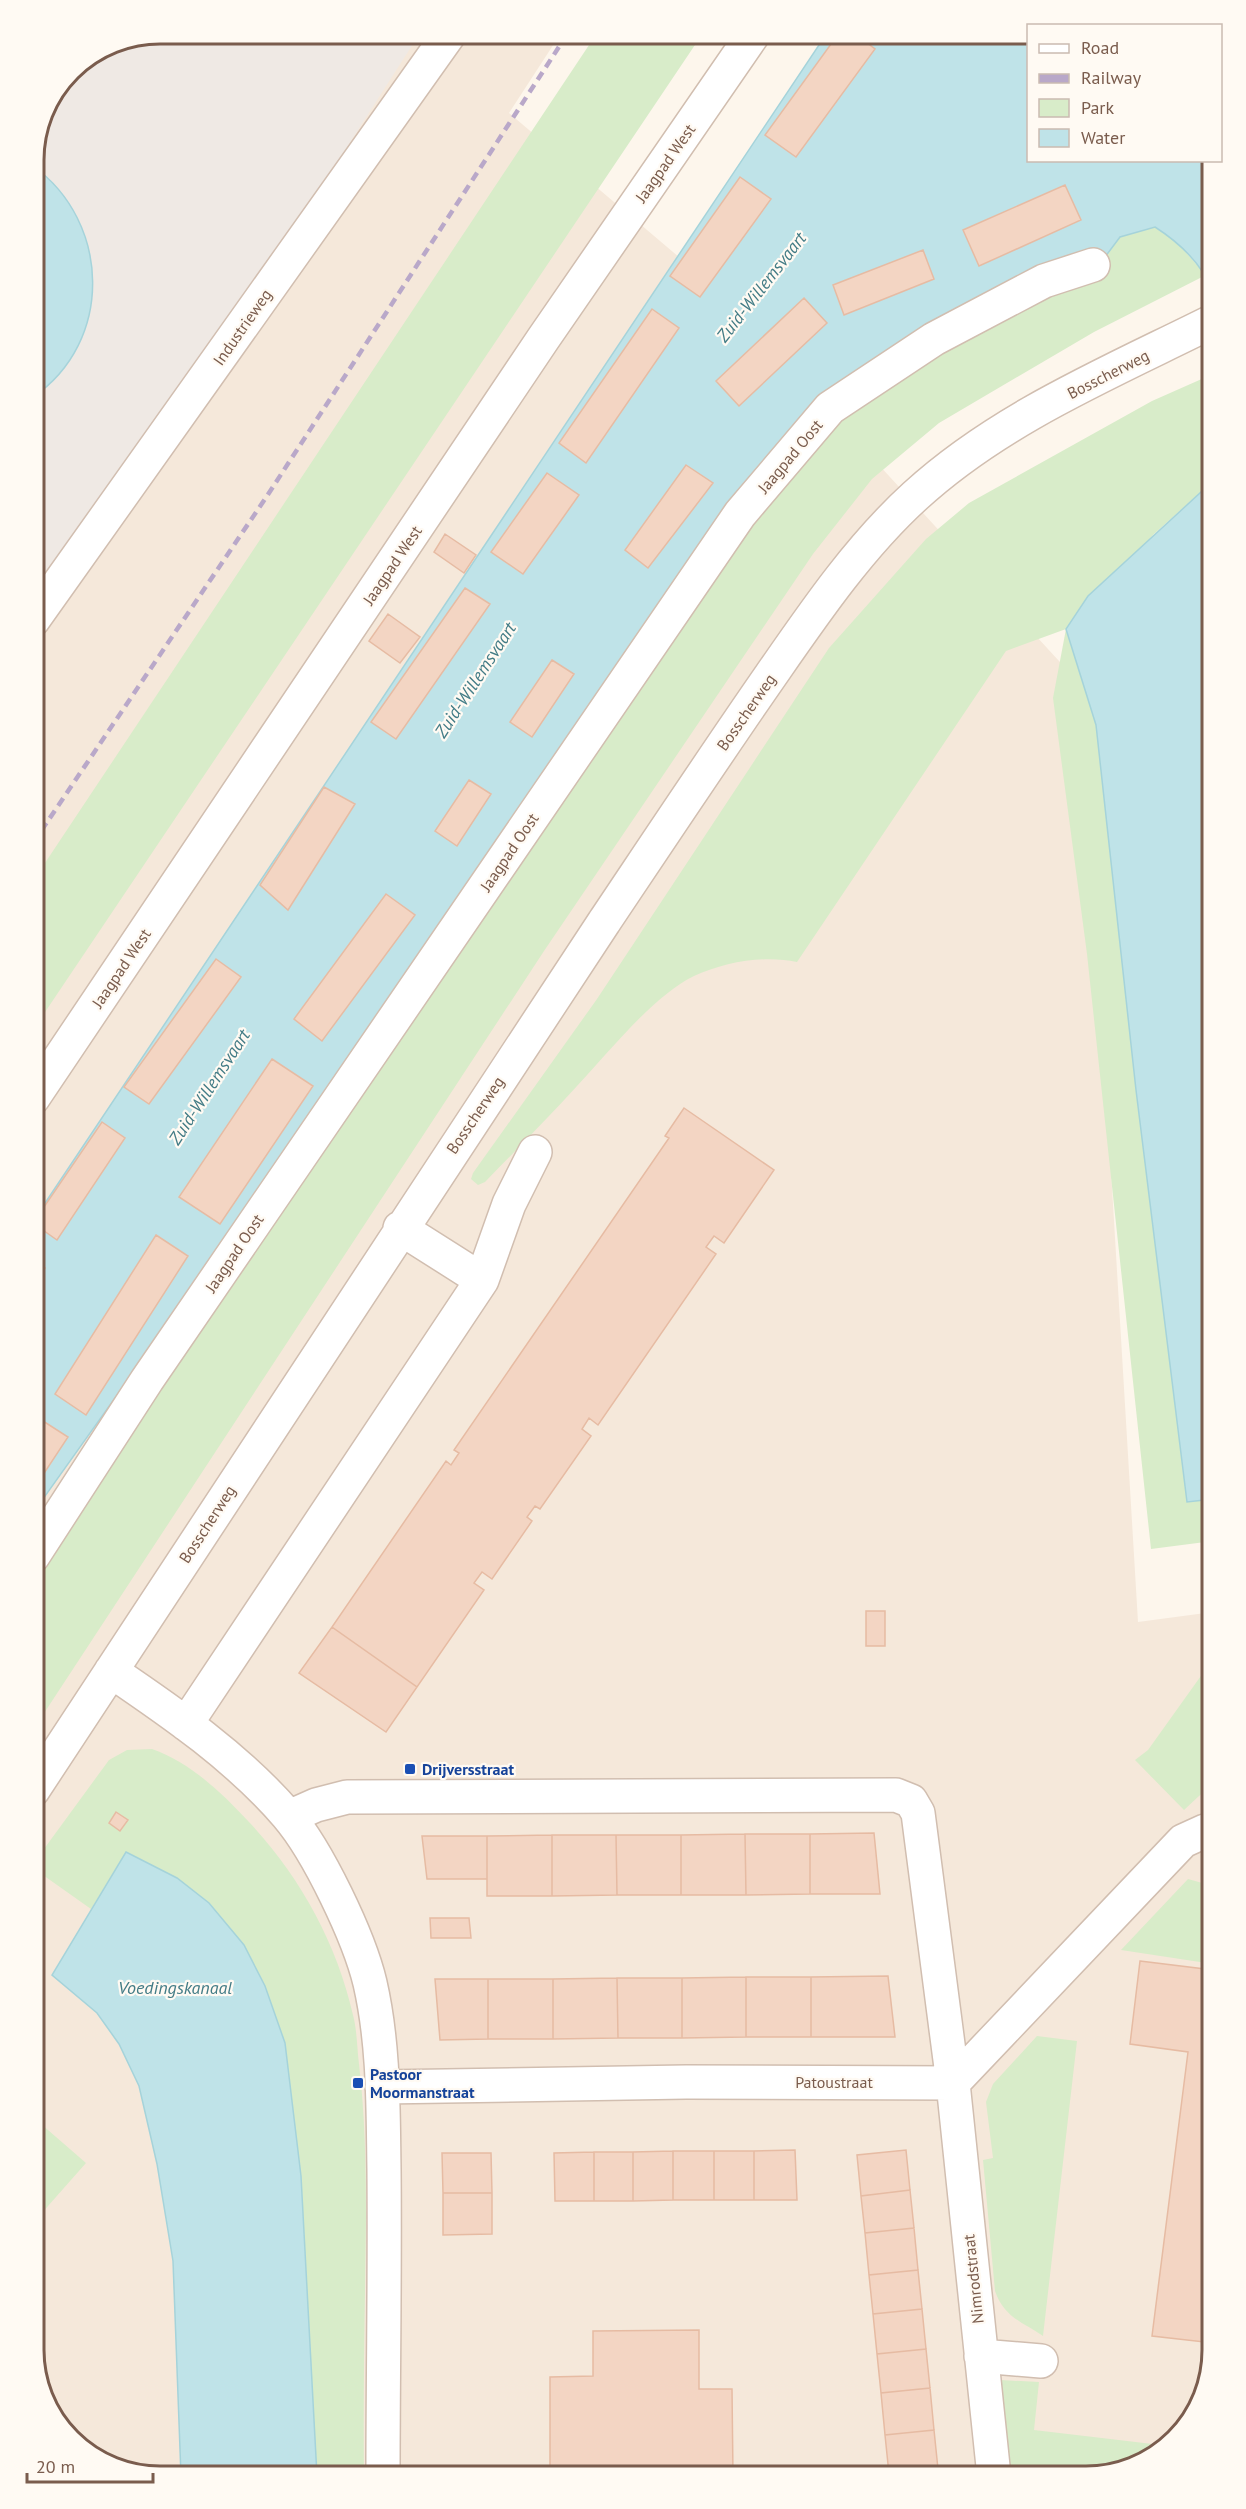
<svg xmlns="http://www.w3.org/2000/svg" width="1246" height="2509" viewBox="0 0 1246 2509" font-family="'PT Sans',sans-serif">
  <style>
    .residential { fill: #f5e8da }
    .industrial { fill: #efe9e4 }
    .green { fill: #d8ecc9 }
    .water { fill: #bfe3e8; stroke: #a5d3da; stroke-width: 1.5 }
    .building { fill: #f3d5c3; stroke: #e6bba3; stroke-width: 1.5 }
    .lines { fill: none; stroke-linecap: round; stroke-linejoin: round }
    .minor-casing { stroke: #d1beb0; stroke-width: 36 }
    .minor { stroke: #fff; stroke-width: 33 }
    .rail { stroke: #b9a8c9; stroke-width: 4.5; stroke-dasharray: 9 6; stroke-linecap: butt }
    .transit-dot { fill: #1a4fb4; stroke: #fffaf3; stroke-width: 2 }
    .labels { text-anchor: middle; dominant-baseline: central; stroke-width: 4.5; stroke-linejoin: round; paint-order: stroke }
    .street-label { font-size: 16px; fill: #7a5c4d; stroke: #fffaf3 }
    .transit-label { font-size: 16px; font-weight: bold; fill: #164399; stroke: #fffaf3; text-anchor: start }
    .water-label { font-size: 18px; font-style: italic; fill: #437c86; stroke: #fffaf3 }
    .rim { fill: none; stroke: #7a5c4d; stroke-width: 3 }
  </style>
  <rect width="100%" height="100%" fill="#fdf6ec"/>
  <path class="residential" d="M159 33H561L509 113 719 291 1082 686 1138 1622 1213 1612V2350L1192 2420 1135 2467 1087 2476H151L83 2450 43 2398 33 2350V151L46 104 70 70 111 42Z"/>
  <path class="industrial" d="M159 33H420L33 638V151L46 104 70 70 111 43Z"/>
  <path class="green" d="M597 33H703L33 1030V881Z
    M1154 227 1174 239 1206 275 1094 332 939 423 872 479 813 554 544 951 33 1730V1571L809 417 1104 257 1120 237Z
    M1213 374V481L1154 534 1066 629 1096 725 1187 1502 1213 1499V1541L1151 1549 1087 954 1053 698 1066 629 1006 651 797 962C764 955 725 962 694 976 653 996 609 1052 577 1086 547 1119 516 1150 485 1182L478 1185 471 1179 473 1173 597 999 829 648 926 539 969 503 1152 401Z
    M1213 1659V1783L1184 1810 1135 1760 1148 1750Z
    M152 1749C191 1763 221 1792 249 1822 299 1875 337 1943 353 2015 357 2030 357 2048 359 2064 365 2115 366 2166 366 2218 365 2304 363 2390 364 2476H317L301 2176 285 2043 126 1852 91 1909 33 1868V1864L109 1760 127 1750Z
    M1188 1879 1213 1886V1964L1121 1950Z
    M1037 2036 1077 2041 1043 2336C1022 2322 1004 2317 995 2291L983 2160 993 2158 986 2102 993 2084Z
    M33 2117 86 2163 33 2223Z
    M1000 2380 1039 2382 1034 2430 1161 2445 1135 2467 1087 2476H1011Z"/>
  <path class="water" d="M827 33H1028V160L1213 161V291C1201 263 1180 243 1155 227L1120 237 1105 257 829 397 33 1513V1221Z
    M33 166C111 222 114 342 33 397Z
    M1213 481V1499L1187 1502 1136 1090 1096 725 1066 629 1088 596Z
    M126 1852 177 1878 209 1903 244 1945 265 1986 285 2043 301 2176 317 2476H181L173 2261 157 2164 139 2086 119 2044 97 2013 52 1975Z"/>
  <path class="building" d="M839 33H854L875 49 796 157 765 135Z
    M740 177 771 199 700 297 670 276Z
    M1065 185 1081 220 979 266 963 230Z
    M923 250 934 279 844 315 833 285Z
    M804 298 827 323 739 406 716 381Z
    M652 309 679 328 586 463 559 443Z
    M686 465 713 483 648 568 625 550Z
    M547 473 579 495 523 574 491 552Z
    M445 534 476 555 464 573 434 552Z
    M465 588 490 604 396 739 371 722Z
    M388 614 420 637 400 663 369 641Z
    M552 660 574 674 532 737 510 722Z
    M469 780 491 794 457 846 435 831Z
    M324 787 355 804 288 910 260 885Z
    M386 894 415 915 322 1041 294 1019Z
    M216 959 241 977 149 1104 124 1087Z
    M272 1059 313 1086 220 1224 179 1197Z
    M684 1108 774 1170 724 1243 714 1236 706 1247 716 1254 598 1425 589 1418 582 1429 591 1436 540 1509 535 1506 527 1517 532 1521 492 1579 482 1572 474 1583 484 1590 417 1687 332 1627 446 1461 451 1465 459 1453 454 1450 669 1138 665 1136Z
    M102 1122 125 1138 57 1240 33 1223Z
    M156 1235 188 1256 86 1415 55 1394Z
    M33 1261 45 1268 33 1287Z
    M43 1421 68 1437 33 1490V1435Z
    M866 1611H885V1646H866Z
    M332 1627 417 1687 386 1732 299 1673Z
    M116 1812 128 1820 120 1831 109 1823Z
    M874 1833 880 1894H810V1834Z
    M745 1834 746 1895H681V1835Z
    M745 1834H810V1894L746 1895Z
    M552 1835H616L617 1895 552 1896Z
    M552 1835V1896H487V1836Z
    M616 1835H681V1895H617Z
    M422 1836H487V1879H427Z
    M430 1918H469L471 1938H431Z
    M1140 1961 1213 1970V2343L1152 2336 1188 2052 1130 2044Z
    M888 1976 895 2037H811V1977Z
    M746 1977H811V2037H746Z
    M746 1977V2037L682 2038V1978Z
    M617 1978H682V2038H618Z
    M617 1978 618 2038 553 2039V1979Z
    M435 1979H488V2039L440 2040Z
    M488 1979H553V2039H488Z
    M795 2150 797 2200H754V2151Z
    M906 2150 910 2190 861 2196 857 2155Z
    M673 2151V2200L633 2201V2152Z
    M673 2151H714V2200H673Z
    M714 2151H754V2200H714Z
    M594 2152V2201H555L554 2153Z
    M594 2152H633V2201H594Z
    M442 2153H491L492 2193H443Z
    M910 2190 914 2228 865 2233 861 2196Z
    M443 2193H492V2234L443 2235Z
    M914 2228 918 2270 869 2275 865 2233Z
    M918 2270 922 2309 873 2314 869 2275Z
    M922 2309 926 2349 877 2354 873 2314Z
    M699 2330V2389H732L733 2476H550V2377L593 2376V2331Z
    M926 2349 930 2388 881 2393 877 2354Z
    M930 2388 934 2430 885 2435 881 2393Z
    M934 2430 938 2469 889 2474 885 2435Z
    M71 2434 88 2451 87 2452 83 2450Z"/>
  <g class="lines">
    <defs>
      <path id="minor" d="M33 620 450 33
        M33 1098 543 339 754 33
        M400 1228 482 1280
        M33 1556 147 1380 740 514 830 408 934 339 1044 281 1093 265
        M111 1671C173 1713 238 1758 287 1815 318 1851 359 1937 370 1983 384 2044 383 2107 384 2169 385 2272 383 2374 383 2476
        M186 1724 482 1280 509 1204 535 1152
        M33 1790C223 1500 412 1210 604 922 659 840 714 757 771 675 814 613 859 547 915 496 1000 418 1111 372 1213 321
        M289 1817 316 1805 347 1797 896 1795 911 1801 918 1813 953 2083 994 2476
        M382 2087 686 2082 953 2083 1183 1841 1205 1831H1213
        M981 2356 1041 2361"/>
    </defs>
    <use href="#minor" class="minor-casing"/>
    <use href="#minor" class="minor"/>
    <path class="rail" d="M33 843 267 496 568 33"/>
  </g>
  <g class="transit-dot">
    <rect x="404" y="1763" width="12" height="12" rx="3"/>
    <rect x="352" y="2077" width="12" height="12" rx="3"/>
  </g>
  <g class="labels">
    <g class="street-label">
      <text transform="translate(665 163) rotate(-55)">Jaagpad West</text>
      <text transform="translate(242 327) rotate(-55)">Industrieweg</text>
      <text transform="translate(1108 374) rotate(-27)">Bosscherweg</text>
      <text transform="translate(790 456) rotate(-50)">Jaagpad Oost</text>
      <text transform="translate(392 565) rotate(-56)">Jaagpad West</text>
      <text transform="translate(746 712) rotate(-55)">Bosscherweg</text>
      <text transform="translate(509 852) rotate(-56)">Jaagpad Oost</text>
      <text transform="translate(121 968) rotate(-56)">Jaagpad West</text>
      <text transform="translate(475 1115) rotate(-56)">Bosscherweg</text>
      <text transform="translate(234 1253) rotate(-56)">Jaagpad Oost</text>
      <text transform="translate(207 1524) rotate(-57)">Bosscherweg</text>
      <text x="834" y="2082">Patoustraat</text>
      <text transform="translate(973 2279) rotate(-96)">Nimrodstraat</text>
    </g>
    <g class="transit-label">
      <text x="422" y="1769">Drijversstraat</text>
      <text x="370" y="2074">Pastoor<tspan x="370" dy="18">Moormanstraat</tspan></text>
    </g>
    <g class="water-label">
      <text transform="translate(761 287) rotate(-52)">Zuid-Willemsvaart</text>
      <text transform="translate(475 680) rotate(-57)">Zuid-Willemsvaart</text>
      <text transform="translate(209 1087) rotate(-57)">Zuid-Willemsvaart</text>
      <text x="175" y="1987">Voedingskanaal</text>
    </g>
  </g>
  <path d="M0 0H1246V2509H0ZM160 44H1086A116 116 0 0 1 1202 160V2350A116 116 0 0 1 1086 2466H160A116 116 0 0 1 44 2350V160A116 116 0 0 1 160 44Z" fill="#fffaf3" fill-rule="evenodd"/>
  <path class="rim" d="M160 44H1086A116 116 0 0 1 1202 160V2350A116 116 0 0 1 1086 2466H160A116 116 0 0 1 44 2350V160A116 116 0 0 1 160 44Z"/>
  <rect x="1027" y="24" width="195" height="138" fill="#fffaf3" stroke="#cabbb1" stroke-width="1.5"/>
  <rect x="1039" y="44" width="30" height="9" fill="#ffffff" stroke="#cabbb1" stroke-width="1.5"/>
  <text x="1081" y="54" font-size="18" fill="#7a5c4d">Road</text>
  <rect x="1039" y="74" width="30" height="9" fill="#b9a8c9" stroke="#cabbb1" stroke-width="1.5"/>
  <text x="1081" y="84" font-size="18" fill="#7a5c4d">Railway</text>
  <rect x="1039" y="99" width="30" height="18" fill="#d8ecc9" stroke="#cabbb1" stroke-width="1.5"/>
  <text x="1081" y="114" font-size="18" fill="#7a5c4d">Park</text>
  <rect x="1039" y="129" width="30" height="18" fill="#bfe3e8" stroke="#cabbb1" stroke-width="1.5"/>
  <text x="1081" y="144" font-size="18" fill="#7a5c4d">Water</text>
  <path d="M27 2473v9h126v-9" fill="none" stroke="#7a5c4d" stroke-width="3"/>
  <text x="36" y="2473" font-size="18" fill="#7a5c4d" stroke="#fffaf3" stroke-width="4.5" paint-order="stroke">20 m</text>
</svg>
